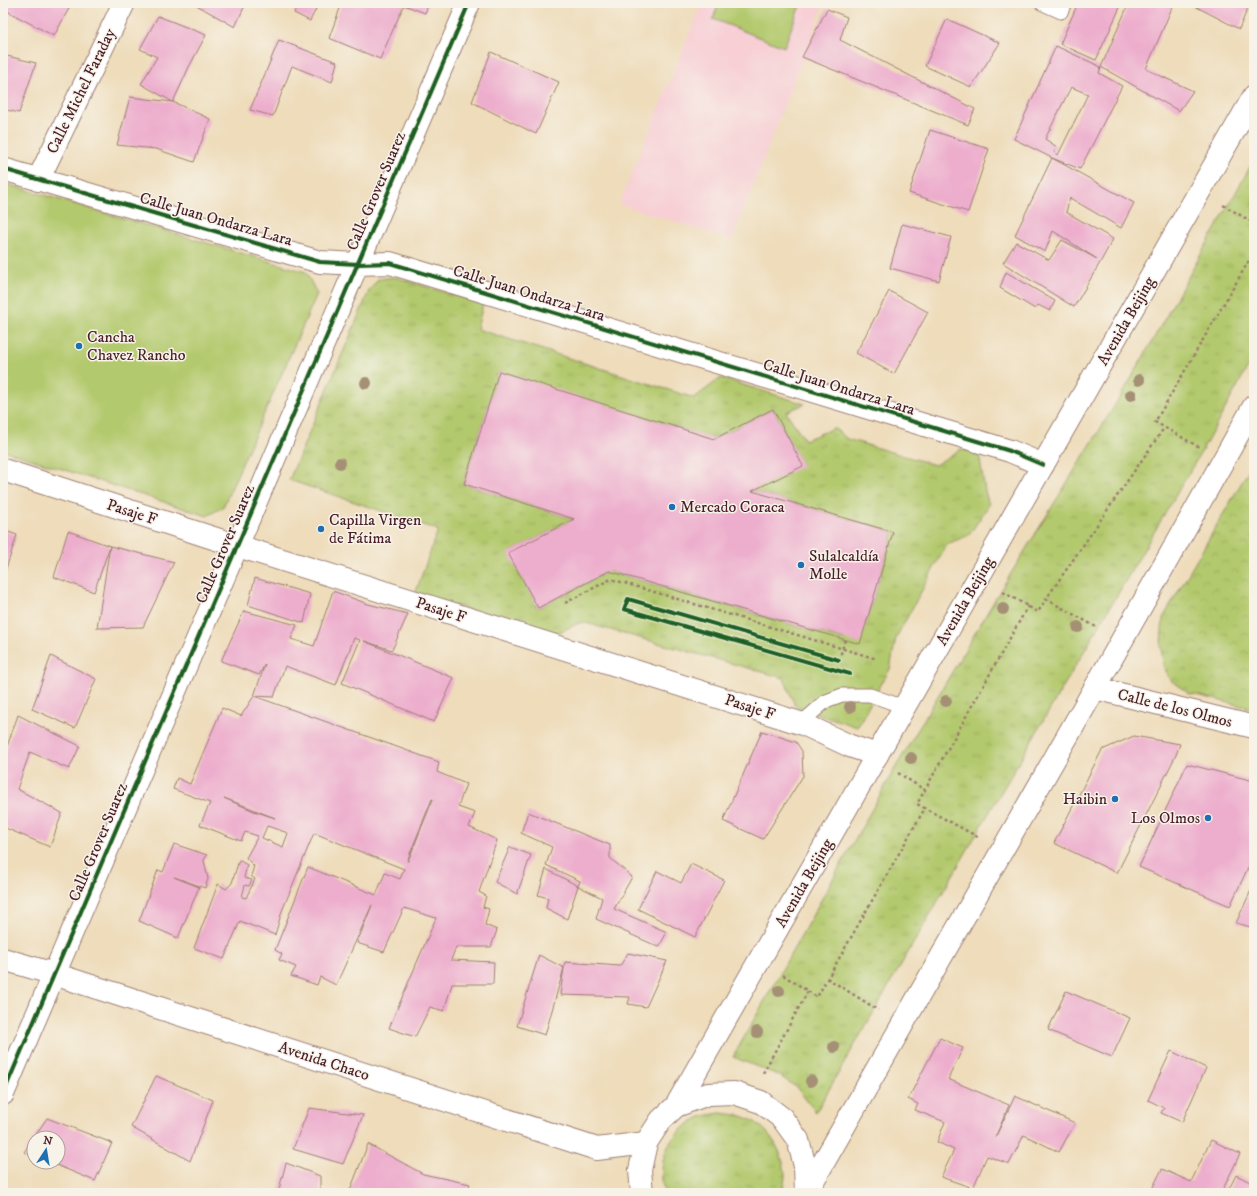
<svg xmlns="http://www.w3.org/2000/svg" width="1257" height="1196" viewBox="0 0 1257 1196" font-family="'IM FELL DW Pica',serif">
  <style>
    .built { fill: #f7cfd5 }
    .grass { fill: url(#grass-tufts); stroke: #7e744c; fill-rule: evenodd }
    .park { fill: url(#park-crowns); stroke: #7e744c }
    .pitch { fill: #b3c96d; stroke: #7e744c }
    .building { fill: #edaecd; fill-rule: evenodd }
    .lines { fill: none; stroke-linecap: round; stroke-linejoin: round }
    .service-casing { stroke: #9c7e72; stroke-width: 15 }
    .minor-casing { stroke: #9c7e72; stroke-width: 24 }
    .primary-casing { stroke: #9c7e72; stroke-width: 24 }
    .path { stroke: #9c7e72; stroke-width: 2.5; stroke-dasharray: 3 3; stroke-linecap: butt }
    .service { stroke: #fff; stroke-width: 13 }
    .minor { stroke: #fff; stroke-width: 22 }
    .primary { stroke: #fff; stroke-width: 22 }
    .path-bridge { stroke: #9c7e72; stroke-width: 2.5; stroke-dasharray: 3 3; stroke-linecap: butt }
    .cycleway-casing { stroke: #f7f3e8; stroke-width: 6 }
    .cycleway { stroke: #1b5e20; stroke-width: 4 }
    .tree { fill: #a59076 }
    .poi-dot { fill: #1f6fb2; stroke: #f7f3e8; stroke-width: 1.5 }
    .labels { text-anchor: middle; dominant-baseline: central; stroke-width: 3; stroke-linejoin: round; paint-order: stroke }
    .street-label { font-size: 16px; fill: #4a1f2b; stroke: #f7f3e8 }
    .poi-label { font-size: 16px; fill: #4a1f2b; stroke: #f7f3e8; text-anchor: start }
  </style>
  <defs>
    <pattern id="grass-tufts" width="24" height="20" patternUnits="userSpaceOnUse"><rect width="24" height="20" fill="#b3c96d"/><path d="M3 7l-1-3M5 7V3M7 7l1-3M15 17l-1-3M17 17v-4M19 17l1-3" fill="none" stroke="#9bac5f"/></pattern>
    <pattern id="park-crowns" width="20" height="18" patternUnits="userSpaceOnUse"><rect width="20" height="18" fill="#b3c96d"/><path d="M2 6a3 3 0 1 1 6 0M12 15a3 3 0 1 1 6 0" fill="none" stroke="#9bac5f"/></pattern>
  </defs>
  <rect width="100%" height="100%" fill="#f7f3e8"/>
  <filter id="ink" filterUnits="userSpaceOnUse"><feTurbulence type="fractalNoise" baseFrequency=".025" numOctaves="2"/><feDisplacementMap in="SourceGraphic" scale="8" xChannelSelector="R" yChannelSelector="G"/><feConvolveMatrix kernelMatrix="1 2 1 2 8 2 1 2 1" color-interpolation-filters="sRGB"/></filter>
  <filter id="wash" filterUnits="userSpaceOnUse"><feTurbulence type="fractalNoise" baseFrequency=".012" numOctaves="4" result="noise"/><feDisplacementMap in="SourceGraphic" scale="16" xChannelSelector="R" yChannelSelector="G"/><feGaussianBlur stdDeviation="0.9" result="paint"/><feColorMatrix in="noise" values="0 0 0 0 0 0 0 0 0 0 0 0 0 0 0 0 0 1.4 0 .05"/><feComposite in="paint" operator="in"/></filter>
  <g filter="url(#wash)">
    <rect width="100%" height="100%" fill="#eedcba"/>
    <path class="built" d="M702 3H824L732 240 619 204Z"/>
    <path class="grass" d="M1254 160V356L1203 449 976 835 816 1112 796 1087 780 1076 733 1057 894 770 1000 591 1128 384Z
      M395 277 483 304 477 329 694 398 721 378 805 404 786 412 805 440 834 428 847 439 935 465 961 449 979 453 985 491 989 505 969 535 947 544 896 638 890 669 857 727 795 706 784 678 582 622 552 635 415 594 438 530 289 480 369 291 378 279ZM499 372 714 439 773 409 802 465 752 491 893 532 866 623 845 640 609 571 538 608 509 553 574 519 464 484Z
      M720 1113C726 1114 732 1114 738 1115 765 1121 783 1148 785 1175 785 1180 783 1187 782 1193H665C656 1166 666 1138 690 1123 694 1121 697 1118 701 1117 707 1115 714 1114 720 1113Z"/>
    <path class="park" d="M1254 461V709L1188 693 1169 679 1163 665 1161 644 1163 618Z"/>
    <path class="pitch" d="M719 3H801L784 47 713 19Z
      M3 183 306 272 317 294 223 507 207 516 3 450Z"/>
    <g id="blocks">
      <path class="building" d="M3 3H72L54 36 3 9Z
        M193 3H246L235 27Z
        M298 3H319L310 21 294 13Z
        M342 3H429L425 13 404 5 380 59 329 38Z
        M1078 3H1122L1096 60 1060 44Z
        M1129 3H1174L1146 69 1193 91 1179 111 1101 67Z
        M1189 3H1250L1239 29Z
        M827 9 847 17 840 40 975 109 968 125 802 57Z
        M158 16 206 35 189 67 173 102 141 84 157 57 140 49Z
        M947 19 1000 43 971 87 925 66Z
        M279 40 337 62 332 82 292 66 273 116 250 110Z
        M1056 46 1101 67 1099 73 1122 86 1080 169 1052 158 1014 139ZM1071 87 1088 94 1058 155 1054 152 1057 147 1045 139Z
        M491 52 559 82 536 134 472 102Z
        M3 55 36 63 19 113 3 109Z
        M130 97 173 102 210 119 194 162 156 149 117 145Z
        M930 130 989 149 968 212 909 193Z
        M1052 158 1134 203 1121 228 1070 198 1066 212 1113 239 1101 261 1074 307 1003 263 1016 242 1049 260 1062 240 1097 259 1053 231 1045 252 1015 235Z
        M902 224 951 237 939 281 890 268Z
        M1006 272 1055 301 1050 311 1038 305 1035 309 1000 288Z
        M889 291 928 312 894 374 856 353Z
        M499 371 714 439 773 409 803 466 752 491 893 532 860 644 609 571 538 608 508 553 574 519 464 484Z
        M3 530 17 535 3 578Z
        M68 531 110 546 94 592 54 577Z
        M110 546 174 562 143 627 97 628Z
        M255 578 310 594 304 623 248 605Z
        M333 591 368 604 408 614 392 650 364 641 454 678 434 722 342 683 360 640 354 638 336 685 285 666 274 697 254 696 265 664 259 675 221 661 244 611 297 625 291 639 314 646Z
        M51 656 96 679 75 728 32 709Z
        M254 696 439 762 437 772 466 784 458 807 475 813 469 827 497 840 479 892 486 896 483 907 489 909 485 925 497 930 491 947H456L451 960 494 962 493 984H452L444 1011 430 1007 415 1037 389 1028 436 918 404 908 384 952 357 943 372 905 336 985 320 977 317 985 291 976 296 967 279 960 282 954 275 950 308 867 376 895 385 873 400 879 404 869 314 833 282 911 275 935 240 921 224 959 194 948 218 884 226 889 232 883 239 860 247 865 244 878 252 880 249 886 245 885 242 897 246 898 255 879 251 876 254 866 246 858 258 836 245 832 241 841 200 825 210 803 173 789 177 778 190 784 222 708 241 716ZM224 798 275 818 254 811ZM432 799H433L408 861H407ZM267 826 288 833 283 847 262 838Z
        M18 715 80 746 69 769 30 752 17 789 62 813 50 847 3 827V758Z
        M762 731 796 742 802 751 803 776 763 839 723 821Z
        M1134 736 1180 744 1176 755 1117 873 1054 843 1102 750Z
        M1187 764 1254 781V855L1230 906 1139 867Z
        M528 812 610 845V858L632 877 614 909 667 932 659 947 596 919 602 898 578 886 580 881 546 865 552 847 521 833Z
        M174 844 207 855 204 860 208 879 205 888 174 877 199 887 178 938 139 921 158 870 163 872Z
        M510 847 531 855 517 894 495 882Z
        M691 864 724 880 695 937 638 909 657 871 681 883Z
        M546 869 578 886 567 919 546 908 548 898 538 895Z
        M1254 884V928L1236 923Z
        M628 953 667 961 646 1007 628 1004 630 997 560 995 564 968 545 1035 517 1026 539 955 564 968 565 962 620 966Z
        M1066 991 1130 1018 1112 1057 1048 1030Z
        M940 1038 963 1048 948 1079 1009 1105 995 1138 1015 1096 1075 1123 1059 1152 1024 1135 1009 1164 987 1156 973 1188 941 1177 954 1150 937 1142 945 1122 915 1110 918 1104 908 1099Z
        M1171 1051 1206 1068 1182 1122 1161 1113 1164 1108 1148 1100Z
        M156 1076 213 1100 190 1161 131 1127Z
        M309 1108 363 1115 343 1164 293 1149Z
        M47 1118 112 1143 95 1181 49 1162H58V1138H34V1156L24 1152Z
        M1211 1140 1240 1154 1221 1193H1150L1162 1169 1191 1182Z
        M368 1144 423 1174 470 1184 467 1193H349Z
        M286 1163 320 1176V1193H278Z
        M1236 1175 1254 1184V1193H1227Z"/>
    </g>
  </g>
  <g filter="url(#ink)">
    <use href="#blocks" fill-opacity="0" stroke="#9c7e72" stroke-width="1"/>
    <g class="lines">
      <defs>
        <path id="service" d="M1041 3 1061 12 1065 3
          M801 723 826 701 842 695H870L904 707"/>
        <path id="minor" d="M3 169 320 262 358 264 390 263 1010 451 1043 465
          M38 180 124 3
          M3 470 238 546 803 724 850 746 877 755
          M1095 688 1254 727
          M3 959 54 974 597 1149 646 1143
          M3 1094 469 3"/>
        <path id="primary" d="M676 1106 1254 96
          M642 1193 640 1170 646 1143 661 1120 676 1106 708 1094 734 1093 761 1102 782 1118 798 1140 805 1166 806 1193
          M806 1193 1095 688 1254 406"/>
      </defs>
      <use href="#service" class="service-casing"/>
      <use href="#minor" class="minor-casing"/>
      <use href="#primary" class="primary-casing"/>
      <path class="path" d="M1223 205 1254 223
        M1199 447 1155 422 1254 252
        M1003 592 1038 612 1046 599 1164 428
        M1046 599 1098 628
        M565 603 611 579 877 659
        M838 671 624 609 628 599 839 660
        M898 773 925 790
        M978 837 917 804 1028 606
        M783 975 817 997 925 808
        M827 978 878 1010
        M763 1073 808 991"/>
      <use href="#service" class="service"/>
      <use href="#minor" class="minor"/>
      <use href="#primary" class="primary"/>
      <path class="path-bridge" d="M839 660 845 640"/>
      <defs>
        <path id="cycleway" d="M3 169 320 262 358 264 390 263 1010 451 1043 465
          M839 660 628 599 624 609 850 674
          M3 1094 469 3"/>
      </defs>
      <use href="#cycleway" class="cycleway-casing"/>
      <use href="#cycleway" class="cycleway"/>
    </g>
    <g class="tree">
      <circle cx="1139" cy="380" r="6"/>
      <circle cx="366" cy="383" r="6"/>
      <circle cx="1131" cy="395" r="6"/>
      <circle cx="340" cy="463" r="6"/>
      <circle cx="1003" cy="609" r="6"/>
      <circle cx="1078" cy="627" r="6"/>
      <circle cx="946" cy="701" r="6"/>
      <circle cx="850" cy="707" r="6"/>
      <circle cx="911" cy="758" r="6"/>
      <circle cx="779" cy="991" r="6"/>
      <circle cx="757" cy="1032" r="6"/>
      <circle cx="834" cy="1047" r="6"/>
      <circle cx="811" cy="1081" r="6"/>
    </g>
  </g>
  <g class="poi-dot">
    <circle cx="79" cy="346" r="4"/>
    <circle cx="672" cy="507" r="4"/>
    <circle cx="321" cy="529" r="4"/>
    <circle cx="801" cy="565" r="4"/>
    <circle cx="1115" cy="799" r="4"/>
    <circle cx="1208" cy="818" r="4"/>
  </g>
  <g class="labels">
    <g class="street-label">
      <text transform="translate(81 91) rotate(-64)">Calle Michel Faraday</text>
      <text transform="translate(376 191) rotate(-67)">Calle Grover Suarez</text>
      <text transform="translate(216 219) rotate(16)">Calle Juan Ondarza Lara</text>
      <text transform="translate(529 293) rotate(17)">Calle Juan Ondarza Lara</text>
      <text transform="translate(1126 321) rotate(-60)">Avenida Beijing</text>
      <text transform="translate(839 387) rotate(17)">Calle Juan Ondarza Lara</text>
      <text transform="translate(132 512) rotate(18)">Pasaje F</text>
      <text transform="translate(225 544) rotate(-67)">Calle Grover Suarez</text>
      <text transform="translate(965 601) rotate(-60)">Avenida Beijing</text>
      <text transform="translate(441 610) rotate(18)">Pasaje F</text>
      <text transform="translate(750 707) rotate(18)">Pasaje F</text>
      <text transform="translate(1175 708) rotate(14)">Calle de los Olmos</text>
      <text transform="translate(98 842) rotate(-67)">Calle Grover Suarez</text>
      <text transform="translate(804 883) rotate(-60)">Avenida Beijing</text>
      <text transform="translate(324 1061) rotate(18)">Avenida Chaco</text>
    </g>
    <g class="poi-label">
      <text x="87" y="337">Cancha<tspan x="87" dy="18">Chavez Rancho</tspan></text>
      <text x="680" y="507">Mercado Coraca</text>
      <text x="329" y="520">Capilla Virgen<tspan x="329" dy="18">de Fátima</tspan></text>
      <text x="809" y="556">Sulalcaldía<tspan x="809" dy="18">Molle</tspan></text>
      <text x="1107" y="799" text-anchor="end">Haibin</text>
      <text x="1200" y="818" text-anchor="end">Los Olmos</text>
    </g>
  </g>
  <rect width="1257" height="1196" fill="none" stroke="#f7f3e8" stroke-width="16"/>
  <g transform="translate(46 1150) rotate(12)"><circle r="19" fill="#f7f3e8" stroke="#b29e9c"/>
  <path d="M0-3L7 15L0 10L-7 15Z" fill="#1f6fb2"/>
  <text y="-6" font-size="11" font-weight="bold" text-anchor="middle" fill="#4a1f2b">N</text>
  </g>
</svg>
